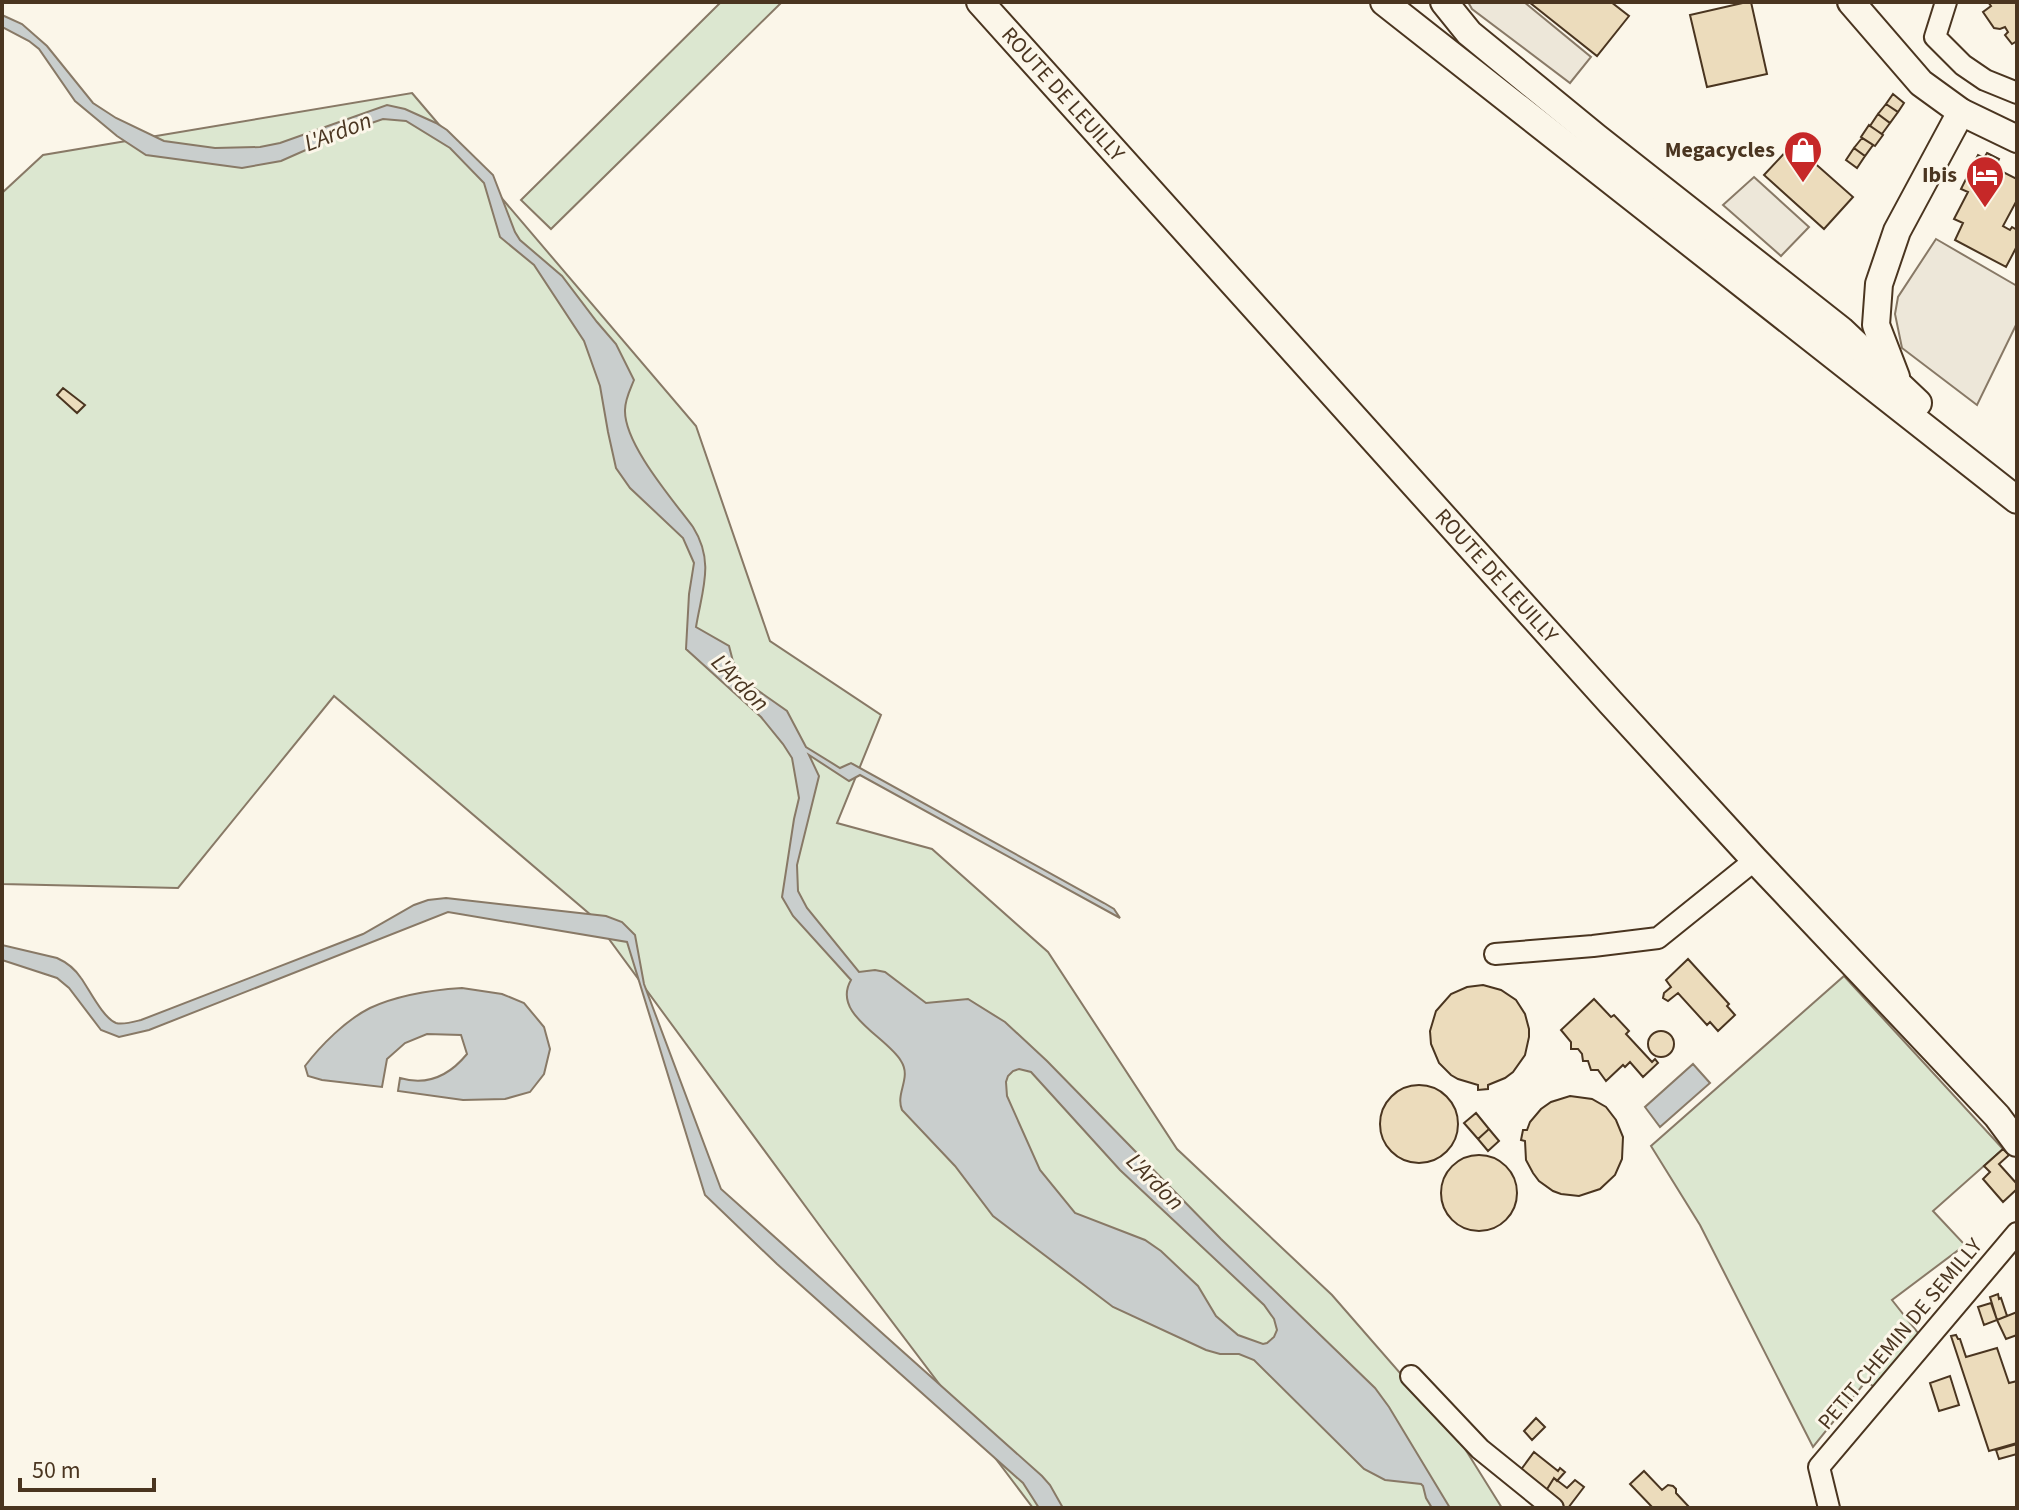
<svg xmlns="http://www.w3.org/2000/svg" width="2019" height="1510" viewBox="0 0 2019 1510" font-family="'Source Sans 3',sans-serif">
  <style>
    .green { fill: #dce7d0; stroke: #887966; stroke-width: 2 }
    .parking { fill: #ede7d9; stroke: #887966; stroke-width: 2 }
    .water { fill: #c9cecd; stroke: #887966; stroke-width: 2; fill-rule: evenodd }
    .building { fill: #ecdcbc; stroke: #4a3520; stroke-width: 2 }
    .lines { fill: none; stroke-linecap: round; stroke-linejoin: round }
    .minor-casing { stroke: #4a3520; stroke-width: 24 }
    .major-casing { stroke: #4a3520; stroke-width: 30 }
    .minor { stroke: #fbf6e9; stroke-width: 20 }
    .major { stroke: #fbf6e9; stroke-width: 26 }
    .labels { text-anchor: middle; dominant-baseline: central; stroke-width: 6; stroke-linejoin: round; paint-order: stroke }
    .street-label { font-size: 22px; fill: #4a3520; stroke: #fbf6e9 }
    .poi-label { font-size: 22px; font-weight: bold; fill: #4a3520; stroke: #fbf6e9; text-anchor: end }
    .water-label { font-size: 24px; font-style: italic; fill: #4a3520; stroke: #fbf6e9 }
  </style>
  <rect width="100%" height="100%" fill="#fbf6e9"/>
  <path class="green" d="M721 2H782L551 229 521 200Z
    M412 93 696 426 770 641 881 715 837 823 932 849 1048 952 1177 1149 1332 1295 1462 1444 1502 1508H1033L828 1237 592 916 334 696 178 888 2 884V193L43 155Z
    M1844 976 2003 1149 1933 1211 1965 1245 1892 1300 1922 1338 1877 1389 1866 1381 1813 1447 1700 1225 1651 1146Z"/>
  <path class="parking" d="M1468 2H1524L1591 57 1570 83 1472 9Z
    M1754 177 1809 227 1781 256 1723 205Z
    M1936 239 2017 286V323L1977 405 1902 348 1895 314 1898 297Z"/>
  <path class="water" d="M2 15 22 24 47 46 93 103 116 118 164 141 215 148 260 147 280 143 387 105 405 109 436 123 447 130 493 175 515 232 520 240 562 276 597 322 616 344 634 380C630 390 625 399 625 410 624 444 673 500 693 527 715 562 702 590 696 627L729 646 735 669 743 680 787 711 806 747 840 768 851 763 1104 903 1114 909 1120 918 860 775 849 781 809 755 819 776 797 865 798 891 807 908 859 972 875 970 885 972 926 1003 968 999 1005 1022 1047 1061 1221 1239 1375 1388 1389 1407 1450 1508H1432L1426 1498 1423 1486 1421 1484 1385 1480 1364 1469 1254 1360 1239 1354H1220L1206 1350 1113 1307 993 1216 955 1166 902 1110C895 1093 912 1078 901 1061 887 1037 831 1014 851 980L793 916 782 897 794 819 799 798 792 758 783 744 761 717 686 649 689 594 694 563 683 538 630 488 616 468 608 432 600 386 584 341 534 265 500 237 484 183 450 148 406 121 383 119 351 130 281 161 242 168 146 155 117 136 75 101 39 49 29 41 2 27ZM1019 1069 1031 1072 1120 1170 1264 1305 1274 1319 1277 1330 1274 1337 1267 1343 1263 1344 1238 1335 1216 1316 1198 1286 1161 1251 1145 1240 1075 1213 1040 1170 1007 1096 1006 1082 1008 1076 1013 1071Z
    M446 898 606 916 622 922 635 935 644 984 721 1189 1042 1476 1050 1485 1063 1508H1039L1023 1483 777 1264 705 1195 627 942 448 912 149 1030 119 1037 101 1030 69 988 57 978 2 960V945L57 958C66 962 75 969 81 978 89 989 103 1018 116 1023 123 1025 133 1022 141 1020L363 934 414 905 428 900Z
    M462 988 502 994 524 1003 544 1027 550 1049 544 1074 530 1092 505 1099 463 1100 398 1091 400 1078C427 1086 449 1076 467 1054L461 1035 427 1034 405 1043 387 1059 382 1087 322 1080 308 1076 305 1066C321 1045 346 1020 370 1008 398 995 431 990 462 988Z
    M1693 1064 1710 1083 1660 1127 1645 1107Z"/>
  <path class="building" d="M1529 2H1611L1629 16 1597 56Z
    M1747 2H1751L1767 74 1707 87 1690 15Z
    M1988 2H2017V41L2012 44 2005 35 2008 32 2005 27 2000 29 1994 28 1983 12 1991 6Z
    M1893 94 1904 103 1898 112 1886 104Z
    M1886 104 1898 112 1890 123 1878 114Z
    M1878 114 1890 123 1882 134 1870 126Z
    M1869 125 1883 135 1875 146 1861 137Z
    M1862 138 1873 145 1865 156 1854 148Z
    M1793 144 1853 197 1824 229 1764 175Z
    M1854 148 1865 156 1857 168 1846 160Z
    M1987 153 1999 159 1995 168 2017 179V200L2003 226 2010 230 2012 227 2017 230V246L2006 267 1955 240 1963 223 1954 219 1968 192 1961 189 1968 175 1975 178 1977 172 1971 169 1978 155 1984 158Z
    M63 388 85 405 77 413 57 395Z
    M1688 959 1729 1004 1727 1006 1735 1015 1718 1031 1710 1022 1707 1025 1678 993 1668 1001 1663 998 1664 993 1671 987 1666 980Z
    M1483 985 1501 990 1516 1000 1525 1014 1529 1029V1037L1525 1055 1513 1072 1505 1078 1488 1085V1089L1478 1090V1085L1458 1079 1451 1075 1439 1063 1431 1044 1430 1031 1436 1011 1451 994 1467 987Z
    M1594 999 1611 1017 1614 1015 1629 1031 1626 1034 1652 1062 1655 1059 1658 1063 1643 1077 1630 1062 1625 1067 1623 1065 1606 1081 1598 1070H1591L1588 1061H1583L1582 1054 1578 1049H1571V1042L1561 1030Z
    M1648 1044a13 13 0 1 1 26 0a13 13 0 1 1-26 0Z
    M1380 1124a39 39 0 1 1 78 0a39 39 0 1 1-78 0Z
    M1570 1096 1592 1099 1606 1107 1616 1120 1623 1137 1622 1159 1615 1175 1600 1189 1579 1196 1561 1194 1553 1191 1539 1181 1533 1173 1526 1160 1525 1141 1521 1140 1523 1130H1527L1530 1122 1541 1109 1551 1102Z
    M1476 1113 1489 1129 1478 1139 1464 1123Z
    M1489 1129 1499 1141 1488 1151 1478 1139Z
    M2003 1149 2009 1155 1999 1164 2017 1184V1189L2003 1202 1983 1179 1990 1172 1984 1166Z
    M1441 1193a38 38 0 1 1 76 0a38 38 0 1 1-76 0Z
    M1998 1294 1999 1299 2001 1298 2007 1316 1997 1320 1990 1297Z
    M1991 1303 1997 1320 1984 1325 1978 1307Z
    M2017 1312V1335L2006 1339 1997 1320Z
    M1956 1335 1958 1339H1960L1966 1357 1997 1348 2009 1383 2017 1381V1443L1989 1451 1951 1336Z
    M1950 1376 1959 1405 1939 1411 1930 1383Z
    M1536 1418 1545 1427 1532 1440 1524 1431Z
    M2017 1444V1454L1999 1459 1996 1450Z
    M1534 1452 1558 1471 1560 1468 1565 1472 1557 1481 1554 1478 1544 1494 1517 1475Z
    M1644 1471 1662 1490 1668 1485 1673 1486 1676 1489V1493L1690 1508H1653L1630 1484Z
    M1554 1478 1567 1488 1575 1480 1584 1487 1568 1508H1564L1544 1494Z"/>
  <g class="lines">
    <defs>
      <path id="minor" d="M1946 2 1935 37 1963 65 1985 80 2017 93
        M1495 954 1593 946 1658 938 1755 860
        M1411 1376 1480 1449 1553 1508
        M1829 1508 1819 1467 2017 1233"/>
      <g id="major">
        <path id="s1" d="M980 2 1611 703 1755 860 1997 1116 2017 1143"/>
        <path d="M1384 2 2017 500"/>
        <path d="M1444 2 1469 33 1596 137 1841 330 1918 403"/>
        <path d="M1851 2 1921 83 1961 112 2017 139"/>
        <path d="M1896 377 1876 325 1879 284 1897 231 1961 112"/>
      </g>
    </defs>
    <use href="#minor" class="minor-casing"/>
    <use href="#major" class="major-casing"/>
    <use href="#minor" class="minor"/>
    <use href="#major" class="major"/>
  </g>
  <defs>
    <symbol id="shop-pin" viewBox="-11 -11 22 30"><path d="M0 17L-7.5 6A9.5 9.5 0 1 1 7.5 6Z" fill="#c62828" stroke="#fbf6e9"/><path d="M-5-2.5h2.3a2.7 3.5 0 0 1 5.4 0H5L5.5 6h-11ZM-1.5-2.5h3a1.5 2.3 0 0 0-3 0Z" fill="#fff"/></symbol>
    <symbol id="hotel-pin" viewBox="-11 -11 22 30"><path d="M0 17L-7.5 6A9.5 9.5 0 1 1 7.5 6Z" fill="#c62828" stroke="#fbf6e9"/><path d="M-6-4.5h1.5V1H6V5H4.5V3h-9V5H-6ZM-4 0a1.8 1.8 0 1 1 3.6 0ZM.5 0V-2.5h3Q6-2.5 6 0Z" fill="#fff"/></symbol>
  </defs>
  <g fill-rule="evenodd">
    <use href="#shop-pin" x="1781" y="128" width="44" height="60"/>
    <use href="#hotel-pin" x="1963" y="153" width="44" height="60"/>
  </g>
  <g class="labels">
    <g class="street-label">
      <text stroke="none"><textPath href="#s1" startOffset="124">ROUTE DE LEUILLY</textPath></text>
      <text stroke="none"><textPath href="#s1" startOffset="772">ROUTE DE LEUILLY</textPath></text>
      <text transform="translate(1900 1334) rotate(-50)">PETIT CHEMIN DE SEMILLY</text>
    </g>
    <g class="poi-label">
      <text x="1775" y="150">Megacycles</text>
      <text x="1957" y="175">Ibis</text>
    </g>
    <g class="water-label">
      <text transform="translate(338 132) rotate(-21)">L'Ardon</text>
      <text transform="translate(740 683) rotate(45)">L'Ardon</text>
      <text transform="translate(1155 1182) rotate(45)">L'Ardon</text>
    </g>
  </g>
  <rect width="2019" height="1510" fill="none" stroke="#4a3520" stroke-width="8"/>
  <path d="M20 1478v12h134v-12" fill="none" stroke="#4a3520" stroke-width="4"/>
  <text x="32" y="1478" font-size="24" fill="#4a3520" stroke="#fbf6e9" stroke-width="6" paint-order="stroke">50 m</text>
</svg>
